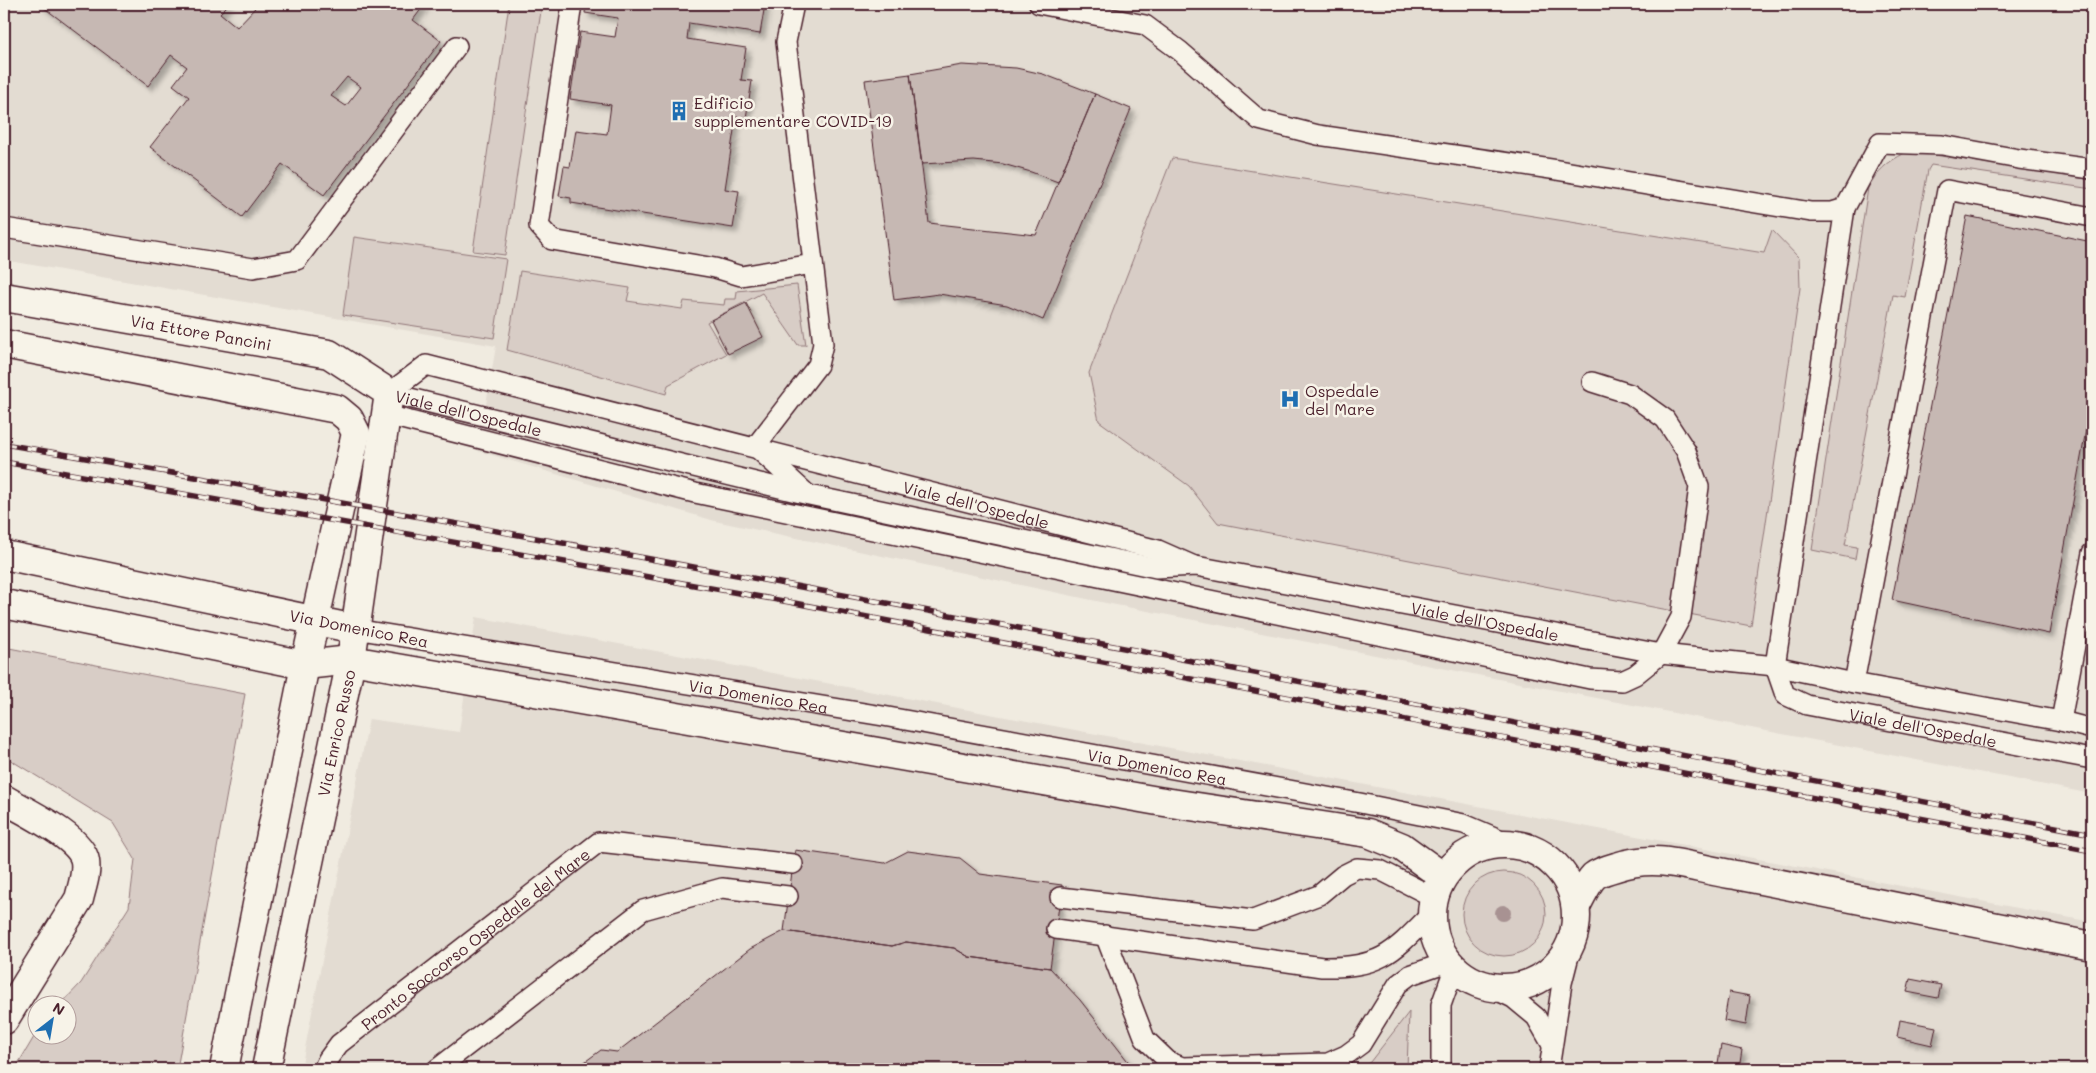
<svg xmlns="http://www.w3.org/2000/svg" width="2096" height="1073" viewBox="0 0 2096 1073" font-family="Mali,sans-serif">
  <style>
    .built { fill: #e3dcd2 }
    .green { fill: #d8cdc6; stroke: #917678 }
    .building { fill: #c6b8b3; stroke: #4a1f2b; fill-rule: evenodd; filter: url(#shadow) }
    .lines { fill: none; stroke-linecap: round; stroke-linejoin: round }
    .lane-casing { stroke: #4a1f2b; stroke-width: 22 }
    .street-casing { stroke: #4a1f2b; stroke-width: 31 }
    .lane { stroke: #f7f3e8; stroke-width: 19 }
    .street { stroke: #f7f3e8; stroke-width: 28 }
    .rail-casing { stroke: #4a1f2b; stroke-width: 5.5 }
    .rail { stroke: #f7f3e8; stroke-width: 4; stroke-dasharray: 11; stroke-linecap: butt }
    .tree { fill: #a89292 }
    .labels { text-anchor: middle; dominant-baseline: central; stroke-width: 5; stroke-linejoin: round; paint-order: stroke }
    .poi-label { font-size: 16px; fill: #4a1f2b; stroke: #f7f3e8; text-anchor: start }
    .street-label { font-size: 16px; fill: #4a1f2b; stroke: #f7f3e8 }
  </style>
  <defs>
    <filter id="shadow"><feDropShadow dx="4.5" dy="4.5" stdDeviation="2.5" flood-color="#0004"/></filter>
  </defs>
  <rect width="100%" height="100%" fill="#f0ebe0"/>
  <filter id="ink" filterUnits="userSpaceOnUse"><feTurbulence type="fractalNoise" baseFrequency=".02" numOctaves="2"/><feDisplacementMap in="SourceGraphic" scale="10" xChannelSelector="R" yChannelSelector="G"/><feConvolveMatrix kernelMatrix="1 2 1 2 8 2 1 2 1" color-interpolation-filters="sRGB"/></filter>
  <g filter="url(#ink)">
    <path class="built" d="M4 4H2092V794L1106 603 715 521 478 451 496 346 4 260Z
      M476 617 2092 922V1069H301L369 719 459 732Z"/>
    <path class="green" d="M509 4H542L505 255 473 251Z
      M1905 153H1922L2092 180V189L1931 165 1928 170 1905 297 1893 295 1845 545 1857 547 1855 559 1812 550 1868 188C1877 171 1887 162 1905 153Z
      M1172 158 1764 253 1772 230 1799 258 1800 288 1751 626 1218 523 1189 486 1099 421 1089 373Z
      M354 237 506 259 494 338 343 315Z
      M520 271 630 288 627 301 682 309 684 301 724 305 725 299H736L737 291 797 285 806 345H798L762 293 707 322 726 354 668 385 666 394 507 350Z
      M4 647 245 694 177 1069H15L37 1032 38 1036H68V1006L60 1005 81 983 129 907 135 859 113 823 4 756Z
      M1462 914a42 42 0 1 1 84 0a42 42 0 1 1-84 0Z
      M1409 1012 1407 1069H1360L1370 1062Z"/>
    <path class="building" d="M39 4H229L220 13 237 27 255 8 249 4H425L413 20 441 41 324 195 282 164 242 217 150 147 189 97 173 85 187 67 171 55 148 86ZM347 77 361 87 346 106 331 96Z
      M586 4H765L760 34 689 23 687 39 746 48 741 80 752 81 746 118 736 117 725 189 739 191 733 228 571 203V198L559 196 564 166 570 167 576 130 607 134 611 105 570 99 580 32 615 37 618 18 585 13Z
      M962 65 1016 68 1043 74 1095 94 1058 182 1031 172 1003 164 974 161 922 164 910 74Z
      M910 74 929 223 1036 235 1095 94 1131 109 1043 320 1007 305 939 294 894 300 865 80Z
      M1967 216 2092 242V397L2049 634 1892 600Z
      M746 303 763 337 728 354 711 320Z
      M795 850 885 863 908 851 960 858 980 874 1062 885 1050 968 969 957 954 948 906 942 892 946 784 931Z
      M784 931 892 946 906 942 954 948 969 957 1050 968 1080 1000 1134 1069H888V1067L839 1063 831 1069H575L601 1050 617 1052 750 949Z
      M1910 979 1941 985 1938 998 1907 992Z
      M1729 992 1750 996 1746 1025 1724 1021Z
      M1900 1020 1936 1027 1932 1045 1897 1037Z
      M1721 1045 1742 1050 1739 1069H1717Z"/>
    <g class="lines">
      <defs>
        <g id="lane">
          <path d="M572 4 539 226 552 240 715 268 741 276 813 264"/>
          <path d="M1039 4 1145 25 1180 51 1259 120 1318 135 1551 169 1811 212H1832L1845 208"/>
          <path id="s1" d="M2092 169 2019 159 1942 145 1880 143 1845 208 1775 666 1785 695 1807 705 2092 759"/>
          <path d="M4 228 253 268 297 260 457 46"/>
          <path id="s2" d="M389 393 809 495 1156 568 1196 566 1661 654 1775 666 1854 683 2061 721 2092 729"/>
          <path id="s3" d="M389 393 426 365 1158 550 1192 565"/>
          <path d="M386 415 695 493 1590 679 1622 681 1635 675 1661 654 1681 617 1699 487 1686 451 1665 419 1630 394 1592 382"/>
          <path d="M755 447 818 365 823 344 786 42 794 4"/>
          <path d="M758 449 806 493"/>
          <path id="s4" d="M355 629 883 716 1360 803 1464 824 1511 844"/>
          <path d="M1854 683 1947 190 2092 217"/>
          <path d="M2061 721 2092 553"/>
          <path d="M1060 897 1253 920 1319 895 1343 875 1357 868 1380 870 1433 897"/>
          <path d="M1056 929 1322 967C1380 968 1392 954 1431 914"/>
          <path d="M1105 935 1145 1039 1168 1061 1182 1067 1328 1063 1346 1055 1361 1044 1398 984 1410 975 1447 962"/>
          <path d="M1490 987 1513 998 1536 1017 1552 1045"/>
          <path id="s5" d="M323 1069 328 1059 339 1044 599 842 793 864"/>
          <path d="M437 1069 643 910 722 888 788 896"/>
          <path d="M1441 1069V1005L1454 969"/>
          <path d="M1549 1069 1562 983 1573 940"/>
        </g>
        <g id="street">
          <path id="s6" d="M4 297 329 354 389 393 351 660 266 1069"/>
          <path d="M4 344 337 409 349 419 356 433 305 665 224 1069"/>
          <path d="M4 555 355 629"/>
          <path d="M4 604 305 665 351 660 1158 801 1368 833 1402 847 1442 876"/>
          <path d="M4 799C24 811 81 837 85 861 87 874 82 886 79 899L4 1020"/>
          <circle cx="1504" cy="916" r="72"/>
          <path d="M1576 906C1581 897 1587 883 1594 876 1599 872 1609 869 1616 867 1660 852 1692 869 1736 875L2092 946"/>
        </g>
      </defs>
      <use href="#lane" class="lane-casing"/>
      <use href="#street" class="street-casing"/>
      <use href="#lane" class="lane"/>
      <use href="#street" class="street"/>
      <defs>
        <path id="rail" d="M4 444C702 563 1397 701 2092 834
          M4 462 789 602 2092 851"/>
      </defs>
      <use href="#rail" class="rail-casing"/>
      <use href="#rail" class="rail"/>
    </g>
    <circle class="tree" cx="1503" cy="913" r="8"/>
  </g>
  <defs>
    <symbol id="building-bare" viewBox="-9 -9 18 18"><path d="M-4-6H4V6H1V3H-1V6H-4ZM-2.5-4.3h1.7v1.8h-1.7ZM.8-4.3h1.7v1.8H.8ZM-2.5-1h1.7V.8h-1.7ZM.8-1h1.7V.8H.8Z" fill="#1f6fb2" stroke="#f7f3e8" stroke-width="2.5" paint-order="stroke"/></symbol>
    <symbol id="hospital-bare" viewBox="-9 -9 18 18"><path d="M-5-5h3v3.5h4V-5h3V5h-3V1.5h-4V5h-3Z" fill="#1f6fb2" stroke="#f7f3e8" stroke-width="2.5" paint-order="stroke"/></symbol>
  </defs>
  <g fill-rule="evenodd">
    <use href="#building-bare" x="665" y="97" width="28" height="28"/>
    <use href="#hospital-bare" x="1276" y="385" width="28" height="28"/>
  </g>
  <g class="labels">
    <g class="poi-label">
      <text x="694" y="102">Edificio<tspan x="694" dy="18">supplementare COVID-19</tspan></text>
      <text x="1305" y="390">Ospedale<tspan x="1305" dy="18">del Mare</tspan></text>
    </g>
    <g class="street-label">
      <text stroke="none"><textPath href="#s6" startOffset="200">Via Ettore Pancini</textPath></text>
      <text stroke="none"><textPath href="#s2" startOffset="82">Viale dell'Ospedale</textPath></text>
      <text stroke="none"><textPath href="#s3" startOffset="614">Viale dell'Ospedale</textPath></text>
      <text stroke="none"><textPath href="#s2" startOffset="1121">Viale dell'Ospedale</textPath></text>
      <text transform="translate(359 628) rotate(11)">Via Domenico Rea</text>
      <text stroke="none"><textPath href="#s4" startOffset="409">Via Domenico Rea</textPath></text>
      <text stroke="none"><textPath href="#s1" startOffset="924">Viale dell'Ospedale</textPath></text>
      <text transform="translate(336 733) rotate(-78)">Via Enrico Russo</text>
      <text stroke="none"><textPath href="#s4" startOffset="814">Via Domenico Rea</textPath></text>
      <text stroke="none"><textPath href="#s5" startOffset="202">Pronto Soccorso Ospedale del Mare</textPath></text>
    </g>
  </g>
  <rect width="2096" height="1073" fill="none" stroke="#f7f3e8" stroke-width="20"/>
  <rect x="10" y="10" width="2076" height="1053" fill="none" stroke="#4a1f2b" stroke-width="2" filter="url(#ink)"/>
  <g transform="translate(52 1020) rotate(31)"><circle r="24" fill="#f7f3e8" stroke="#b29e9c"/>
  <path d="M0-4L9 19L0 12L-9 19Z" fill="#1f6fb2"/>
  <text y="-8" font-size="14" font-weight="bold" text-anchor="middle" fill="#4a1f2b">N</text>
  </g>
</svg>
